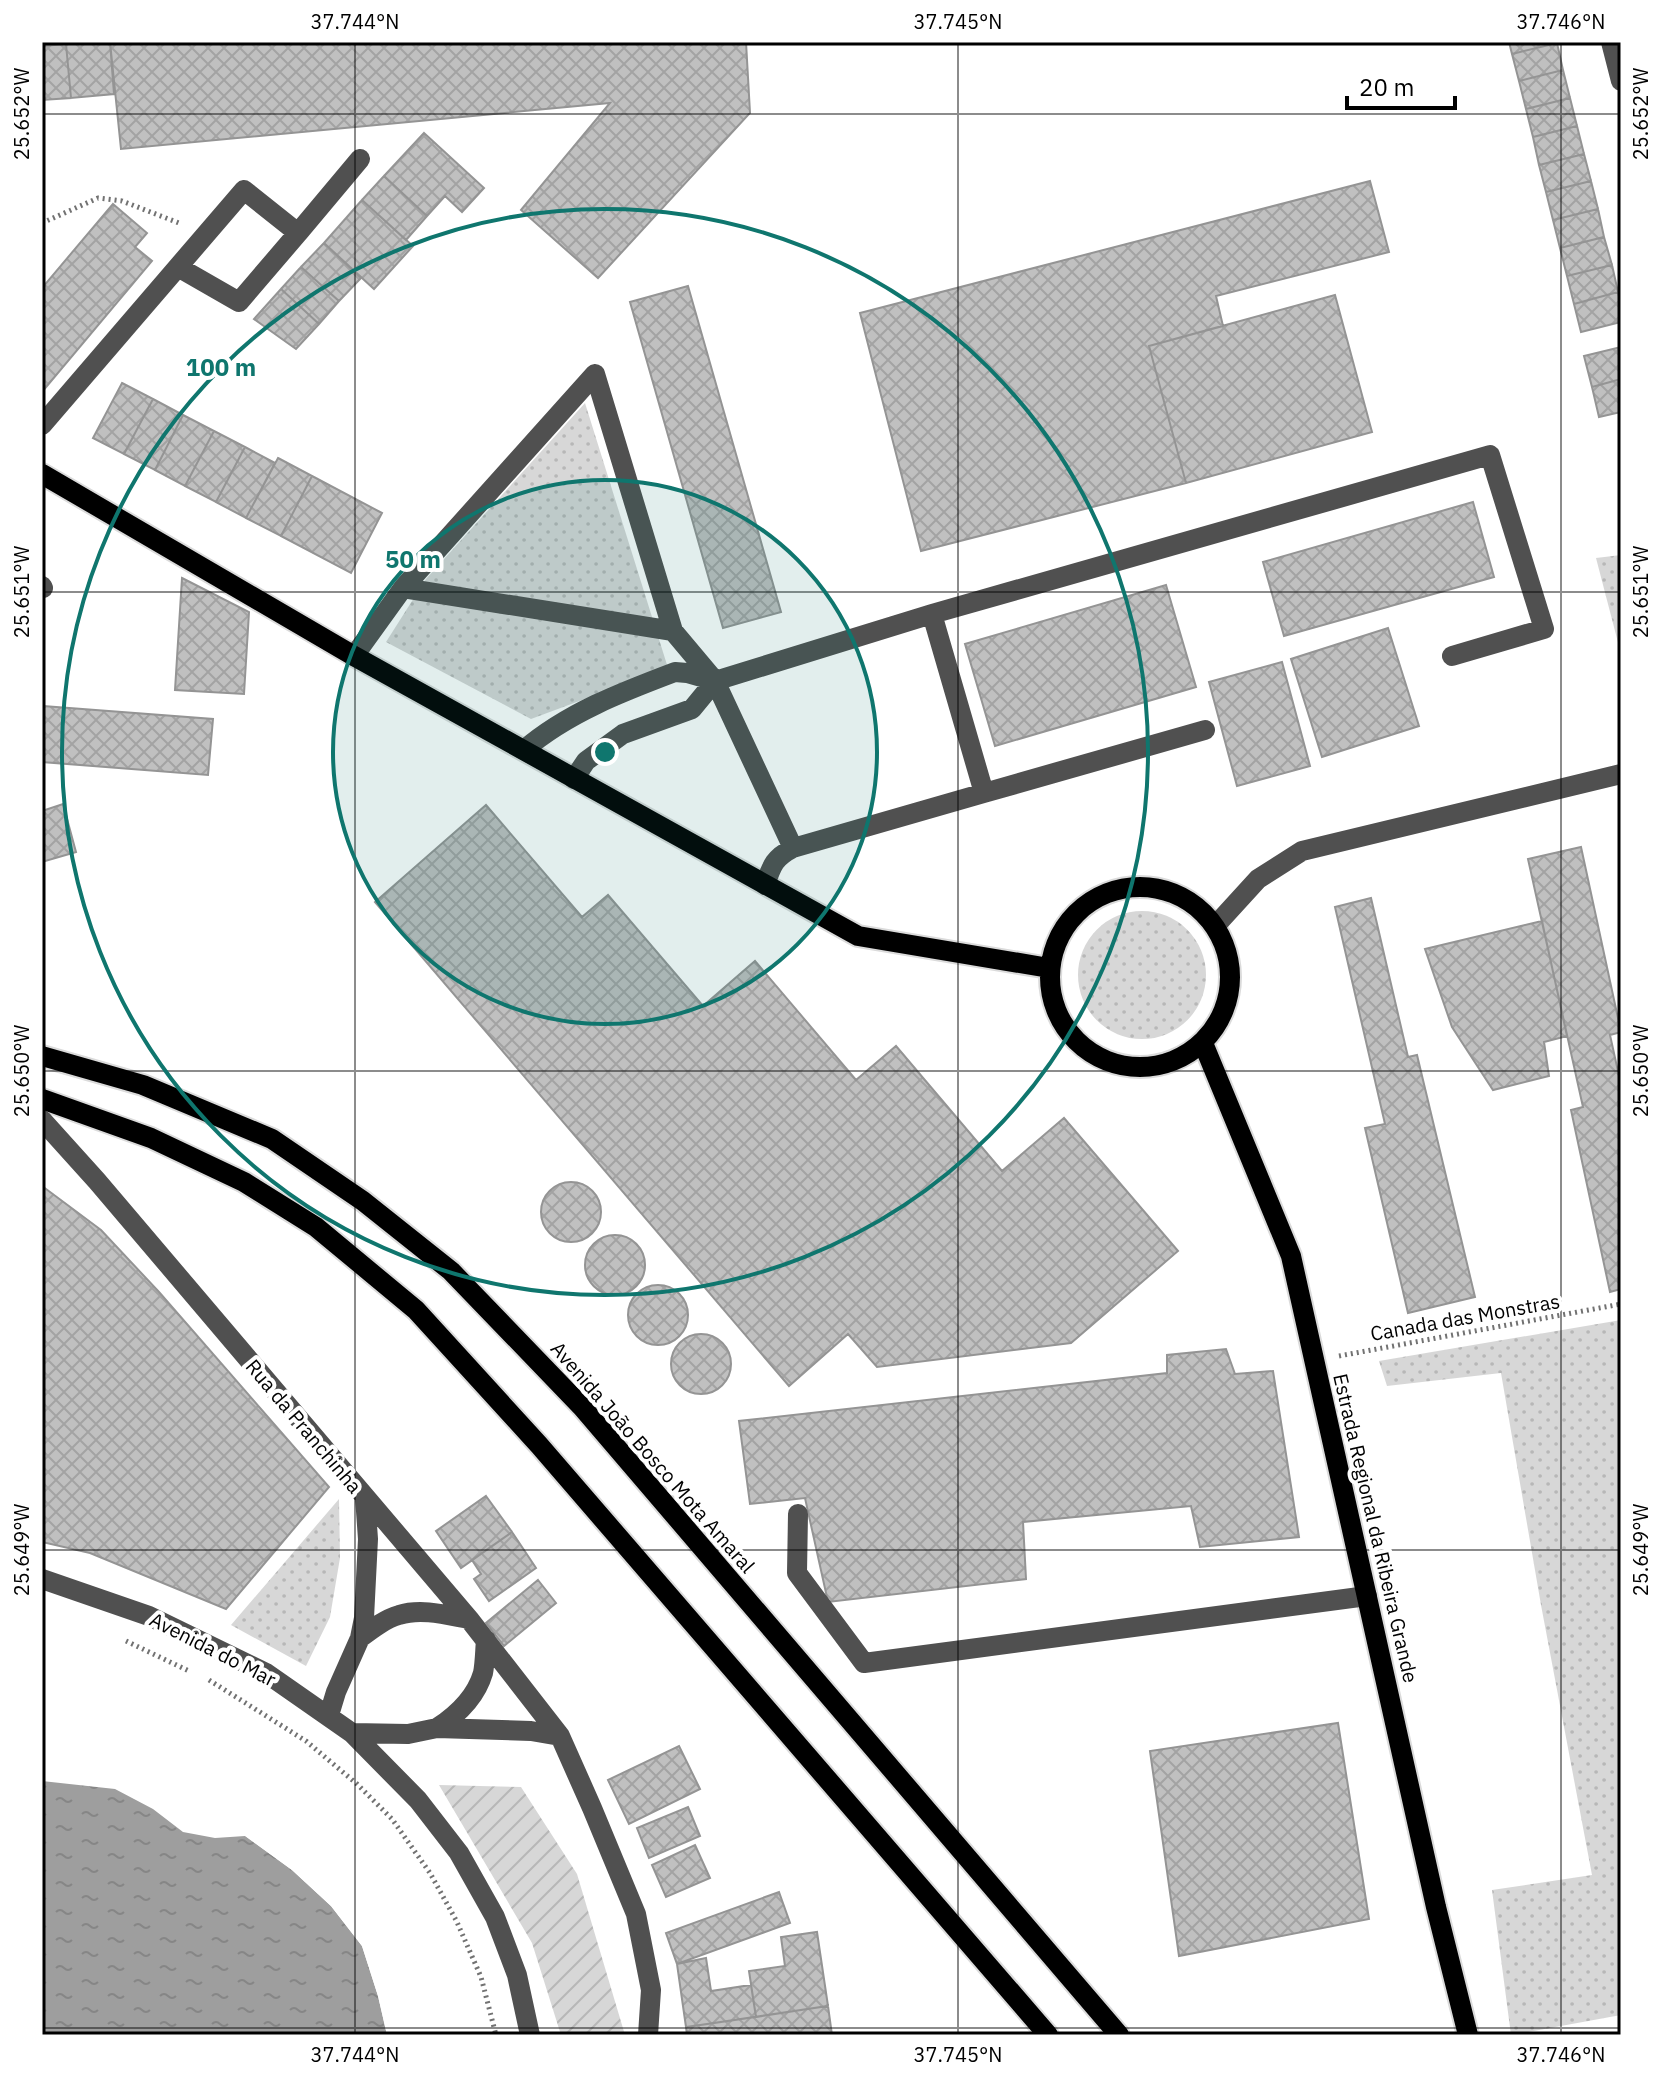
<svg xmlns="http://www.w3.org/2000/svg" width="1663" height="2077" viewBox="0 0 1663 2077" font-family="'IBM Plex Sans',sans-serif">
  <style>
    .grass { fill: url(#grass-dots) }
    .garden { fill: url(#garden-furrows) }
    .water { fill: url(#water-ripples) }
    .pier { fill: #fff }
    .building { fill: url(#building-cross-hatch); stroke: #949494; stroke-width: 2 }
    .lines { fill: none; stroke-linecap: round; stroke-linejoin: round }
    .major-casing { stroke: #dbdbdb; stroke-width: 24 }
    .path { stroke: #727272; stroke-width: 5; stroke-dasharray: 2 4; stroke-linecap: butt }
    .minor { stroke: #505050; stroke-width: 20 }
    .major { stroke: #000; stroke-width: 20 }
    .ticks { fill: none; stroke: #000; stroke-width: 2; stroke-opacity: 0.45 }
    .ring { fill: none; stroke: #0f766e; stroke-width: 4 }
    .labels { text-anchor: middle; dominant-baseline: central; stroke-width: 8; stroke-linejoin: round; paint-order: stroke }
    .street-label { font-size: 20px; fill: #000; stroke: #fff }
    .centre { fill: #0f766e; stroke: #fff; stroke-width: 4 }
    .ring-label { font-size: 24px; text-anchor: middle; font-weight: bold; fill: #0f766e; stroke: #fff; stroke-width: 8; stroke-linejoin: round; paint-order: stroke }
    .neatline { fill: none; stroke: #000; stroke-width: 3 }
    .ticks-label { font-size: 20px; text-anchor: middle; fill: #000 }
  </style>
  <defs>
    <pattern id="grass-dots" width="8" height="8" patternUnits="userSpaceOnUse" patternTransform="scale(2)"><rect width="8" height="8" fill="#d7d7d7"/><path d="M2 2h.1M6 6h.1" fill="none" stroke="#b7b7b7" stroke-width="1.8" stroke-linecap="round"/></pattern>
    <pattern id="garden-furrows" width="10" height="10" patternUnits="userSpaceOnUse" patternTransform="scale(2)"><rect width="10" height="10" fill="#d7d7d7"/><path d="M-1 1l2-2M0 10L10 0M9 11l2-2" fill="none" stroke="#b7b7b7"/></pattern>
    <pattern id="water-ripples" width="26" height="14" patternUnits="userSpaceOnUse" patternTransform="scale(2)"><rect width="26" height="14" fill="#9e9e9e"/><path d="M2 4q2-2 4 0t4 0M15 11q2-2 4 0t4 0" fill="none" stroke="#868686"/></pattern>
    <pattern id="building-cross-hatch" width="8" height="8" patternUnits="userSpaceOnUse" patternTransform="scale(2)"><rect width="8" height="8" fill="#c0c0c0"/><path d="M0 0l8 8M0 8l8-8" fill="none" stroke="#a3a3a3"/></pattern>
  </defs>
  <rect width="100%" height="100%" fill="#fff"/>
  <path class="grass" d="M585 403 668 668 531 719 386 642 426 579Z
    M1621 555V654L1596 558Z
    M1078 975a64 64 0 1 1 128 0a64 64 0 1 1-128 0Z
    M1621 1320V2015L1511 2035 1492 1890 1592 1875 1541 1605 1501 1373 1387 1386 1379 1361Z
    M339 1499 340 1558 330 1617 306 1666 231 1625Z"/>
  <path class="garden" d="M439 1785 521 1787 577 1874 625 2035H561L532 1943Z"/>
  <path class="water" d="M42 1781 115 1789 153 1809 183 1832 215 1838 245 1836 292 1870 331 1906 362 1946 378 1996 387 2035H42Z"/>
  <path class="pier" d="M240 1832H247L295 1867 335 1903 365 1945 382 1994 391 2035H387L378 1996 362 1946 331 1906 292 1870Z"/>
  <path class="building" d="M92 42H110L114 94 71 98 66 44Z
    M110 42H746L750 113 598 278 521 210 610 103 121 149Z
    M1509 42H1557V43L1512 54Z
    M1557 43 1563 70 1519 81 1512 54Z
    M66 44 71 98 42 100V46Z
    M1563 70 1570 98 1526 109 1519 81Z
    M1570 98 1577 126 1533 137 1526 109Z
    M1577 126 1584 154 1539 165 1533 137Z
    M424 133 484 188 462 212 445 196 427 216 384 176Z
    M1584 154 1591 181 1546 192 1539 165Z
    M384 176 427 216 406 240 362 200Z
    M1370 181 1389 252 1216 296 1223 326 1149 346 1186 483 921 551 860 313Z
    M1591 181 1598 209 1553 220 1546 192Z
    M362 200 413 246 374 289 324 243Z
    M113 204 147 233 135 247 152 261 42 392V288Z
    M1598 209 1604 237 1560 248 1553 220Z
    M1604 237 1612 265 1567 276 1560 248Z
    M324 243 361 278 339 301 301 267Z
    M1612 265 1618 292 1574 304 1567 276Z
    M301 267 339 301 319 324 281 289Z
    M688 286 781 612 723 628 630 302Z
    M281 289 319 324 296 349 254 319Z
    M1618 292 1621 305V322L1581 332 1574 304Z
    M1335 295 1372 432 1186 483 1149 346Z
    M1621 347V379L1592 387 1584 356Z
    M1621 379V412L1599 417 1592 387Z
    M122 383 153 399 124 454 93 438Z
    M153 399 183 415 155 470 124 454Z
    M183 415 214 431 185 486 155 470Z
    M214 431 245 447 216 502 185 486Z
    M245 447 275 463 246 518 216 502Z
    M278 458 312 476 281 536 246 518Z
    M312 476 382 513 351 573 281 536Z
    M1473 502 1494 577 1284 636 1263 562Z
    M182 578 249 612 244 694 175 690Z
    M1166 585 1196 687 995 746 965 644Z
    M1388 628 1419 726 1322 757 1291 659Z
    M1282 662 1310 766 1237 786 1209 682Z
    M43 706 213 719 208 775 42 762Z
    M63 804 76 852 42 862V811Z
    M486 805 582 917 608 895 703 1006 755 961 856 1080 896 1046 1002 1171 1064 1118 1178 1251 1071 1343 877 1367 848 1334 789 1386 375 902Z
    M1581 847 1621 1032 1610 1035 1621 1085V1289L1610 1292 1571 1110 1583 1107 1528 859Z
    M1371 898 1408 1057 1417 1055 1475 1297 1408 1313 1365 1128 1385 1124 1335 907Z
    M1542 921 1567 1036 1544 1042 1549 1076 1493 1090 1452 1027 1425 949Z
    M541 1212a30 30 0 1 1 60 0a30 30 0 1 1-60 0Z
    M42 1186 101 1230 159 1292 329 1487 226 1609 90 1553 42 1542Z
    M585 1265a30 30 0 1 1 60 0a30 30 0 1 1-60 0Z
    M628 1315a30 30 0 1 1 60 0a30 30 0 1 1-60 0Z
    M671 1364a30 30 0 1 1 60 0a30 30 0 1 1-60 0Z
    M1226 1349 1235 1374 1273 1371 1299 1537 1200 1547 1191 1506 1023 1522 1026 1579 828 1602 805 1498 750 1504 739 1421 1167 1373V1355Z
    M486 1496 512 1532 461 1568 436 1531Z
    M512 1532 536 1568 489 1601 474 1579 481 1574 472 1560Z
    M538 1580 556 1603 504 1646 486 1623Z
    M1338 1723 1369 1919 1179 1956 1150 1751Z
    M679 1746 700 1789 629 1824 608 1780Z
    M688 1807 700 1836 649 1858 637 1828Z
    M695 1845 710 1878 666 1897 652 1865Z
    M779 1892 790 1923 677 1964 666 1933Z
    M817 1932 828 2006 756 2017 749 1971 785 1966 781 1937Z
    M706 1958 711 1991 751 1985 756 2017 686 2027 677 1964Z
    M828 2006 832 2035H687L686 2027Z"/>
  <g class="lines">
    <defs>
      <path id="major" d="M42 474 354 656 858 936 1049 968
        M1050 977a90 90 0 1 1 180 0a90 90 0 1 1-180 0Z
        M1203 1043 1291 1256 1436 1907 1468 2035
        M42 1056 143 1085 272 1139 363 1201 451 1271 582 1407 1119 2035
        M42 1099 151 1138 244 1182 316 1227 416 1310 539 1445 1048 2035"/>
    </defs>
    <use href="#major" class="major-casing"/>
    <path class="path" d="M42 223 98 198 122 201 179 223
      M1339 1356 1621 1304
      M126 1641 189 1671
      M209 1680 306 1741 357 1784 392 1819 430 1873 457 1922 481 1977 496 2035"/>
    <path class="minor" d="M1611 42 1621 81
      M298 233 360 159
      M595 374 673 631 403 588Z
      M42 425 244 190 298 233 239 302 178 267
      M42 586 43 588
      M932 614 984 793 793 848 715 681 932 614 1490 455 1544 629 1452 656
      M673 631 715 681
      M354 656 403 588
      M524 750C567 713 622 692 675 672L687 673 715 681
      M574 779 586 761 623 734 692 709 715 681
      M984 793 1205 730
      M765 885C772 865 774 858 793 848
      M1216 925 1258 879 1302 851 1621 774
      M42 1120 97 1181 469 1619 560 1736 592 1808 636 1914 651 1990 648 2035
      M798 1514 797 1573 864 1663 1367 1596
      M42 1579 149 1616 266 1673 352 1733 418 1800 459 1853 495 1917 517 1975 530 2035
      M360 1638C372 1629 385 1619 399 1615 421 1608 447 1615 469 1619
      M329 1715 336 1692 360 1638 364 1618 368 1539 365 1497
      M437 1728C457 1715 476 1697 483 1673 485 1663 485 1651 486 1640
      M352 1733 408 1734 437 1728 531 1731 560 1736"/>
    <use href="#major" class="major"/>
  </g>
  <path class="ticks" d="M355 42V2035M958 42V2035M1561 42V2035M42 114H1621M42 592H1621M42 1071H1621M42 1550H1621M42 2028H1621"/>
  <circle cx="605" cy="752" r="272" fill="#0f766e" fill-opacity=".12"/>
  <g class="ring">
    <circle cx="605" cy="752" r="272"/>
    <circle cx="605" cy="752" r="543"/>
  </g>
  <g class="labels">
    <g class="street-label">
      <text transform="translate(1465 1317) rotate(-10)">Canada das Monstras</text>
      <text transform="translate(304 1426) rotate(50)">Rua da Pranchinha</text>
      <text transform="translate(653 1457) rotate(49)">Avenida João Bosco Mota Amaral</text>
      <text transform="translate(1376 1528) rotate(77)">Estrada Regional da Ribeira Grande</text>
      <text transform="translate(213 1649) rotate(27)">Avenida do Mar</text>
    </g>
  </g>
  <circle cx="605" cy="752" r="12" class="centre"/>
  <g class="ring-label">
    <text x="221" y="376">100 m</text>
    <text x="413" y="568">50 m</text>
  </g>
  <rect width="1663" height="2077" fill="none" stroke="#ffffff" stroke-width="88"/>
  <path d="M1347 96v12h108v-12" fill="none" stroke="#000000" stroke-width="4"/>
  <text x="1359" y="96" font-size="24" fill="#000000" stroke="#ffffff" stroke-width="6" paint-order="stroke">20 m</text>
  <rect x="44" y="44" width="1575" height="1989" class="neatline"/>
  <g class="ticks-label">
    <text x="355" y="29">37.744°N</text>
    <text x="958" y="29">37.745°N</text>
    <text x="1561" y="29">37.746°N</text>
    <text transform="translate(1641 114) rotate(-90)" y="7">25.652°W</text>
    <text transform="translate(22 114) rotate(-90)" y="7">25.652°W</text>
    <text transform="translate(22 592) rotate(-90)" y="7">25.651°W</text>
    <text transform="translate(1641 592) rotate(-90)" y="7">25.651°W</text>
    <text transform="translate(1641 1071) rotate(-90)" y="7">25.650°W</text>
    <text transform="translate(22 1071) rotate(-90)" y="7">25.650°W</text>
    <text transform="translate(22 1550) rotate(-90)" y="7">25.649°W</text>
    <text transform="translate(1641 1550) rotate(-90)" y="7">25.649°W</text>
    <text x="355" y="2062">37.744°N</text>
    <text x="958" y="2062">37.745°N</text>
    <text x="1561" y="2062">37.746°N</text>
  </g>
</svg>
